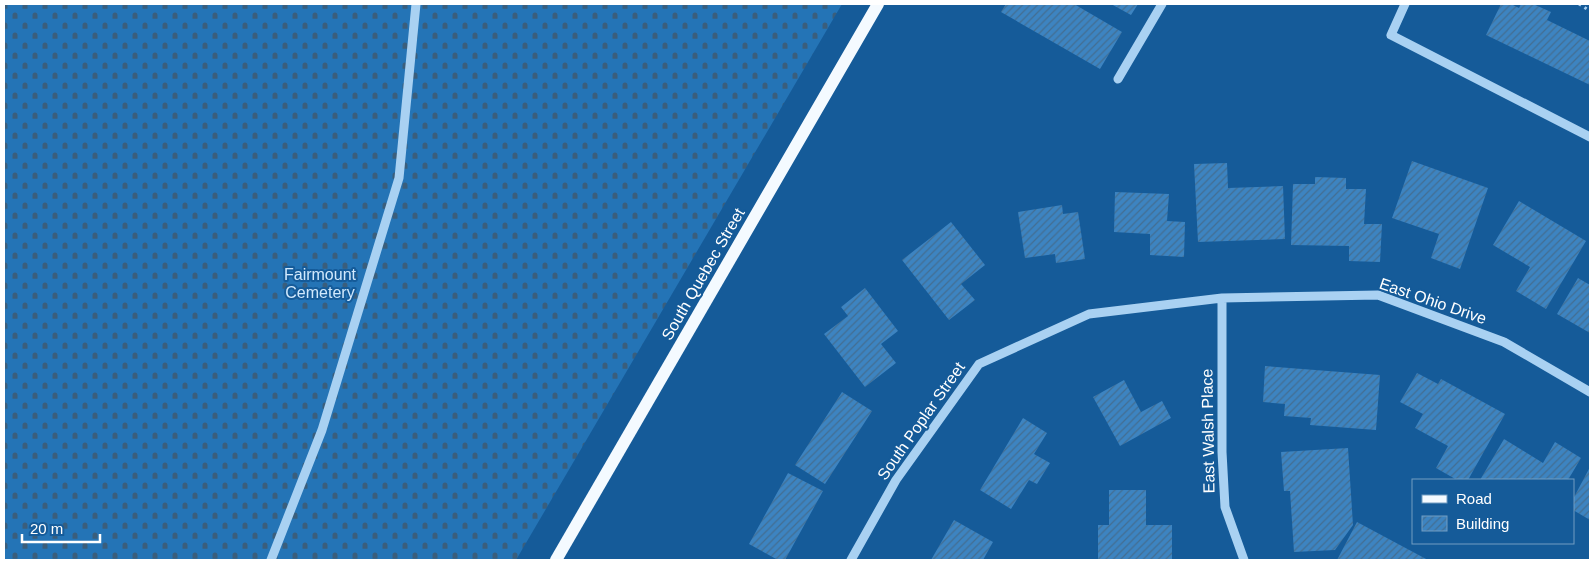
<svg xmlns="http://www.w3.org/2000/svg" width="1594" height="564" viewBox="0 0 1594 564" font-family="Arial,sans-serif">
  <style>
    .cemetery { fill: url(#cemetery-stones) }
    .building { fill: url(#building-hatch) }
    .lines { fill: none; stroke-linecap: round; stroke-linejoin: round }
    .path { stroke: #a9d1f2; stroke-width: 3; stroke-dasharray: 2.5 4; stroke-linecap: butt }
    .minor { stroke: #a9d1f2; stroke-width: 9 }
    .major { stroke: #f4faff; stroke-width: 12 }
    .labels { text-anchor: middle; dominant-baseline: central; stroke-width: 4; stroke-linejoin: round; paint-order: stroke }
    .park-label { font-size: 16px; fill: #d1e9fd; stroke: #155b99 }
    .street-label { font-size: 16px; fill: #fff; stroke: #155b99 }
  </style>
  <defs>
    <pattern id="cemetery-stones" width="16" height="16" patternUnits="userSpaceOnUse" patternTransform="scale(1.25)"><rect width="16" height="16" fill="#2474b6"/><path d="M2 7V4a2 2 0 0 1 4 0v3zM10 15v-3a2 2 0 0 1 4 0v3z" fill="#3a5e7c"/></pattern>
    <pattern id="building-hatch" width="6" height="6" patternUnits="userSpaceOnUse" patternTransform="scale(1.25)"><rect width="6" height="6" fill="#3d84c1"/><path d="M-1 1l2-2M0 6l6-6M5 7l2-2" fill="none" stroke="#436e92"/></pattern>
  </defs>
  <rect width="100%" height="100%" fill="#155b99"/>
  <path class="cemetery" d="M4 4H842L516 560H4Z"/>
  <path class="building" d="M1006 4H1074L1122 32 1100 69 1001 12Z
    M1111 4H1138L1131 15Z
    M1501 4H1511L1519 8 1521 4H1533L1551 12 1547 20 1590 41V85L1486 35Z
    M1412 161 1488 188 1460 269 1431 258 1439 234 1392 218Z
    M1227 163 1228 188 1283 186 1285 239 1198 242 1194 164Z
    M1315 177 1346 178V189H1366L1364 224H1382L1380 262 1349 261V246L1291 245 1293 184H1315Z
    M1115 192 1169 194 1167 221 1185 222 1184 257 1150 255V234L1114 232Z
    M1519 201 1586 241 1546 309 1516 291 1530 267 1493 245Z
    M1062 205 1063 214 1078 212 1085 259 1056 263 1055 254 1025 258 1018 212Z
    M951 222 985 265 961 284 975 300 949 320 902 260Z
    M1578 278 1590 285V333L1557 314Z
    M865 288 898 331 881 344 896 363 865 387 824 334 848 316 841 307Z
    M1265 366 1380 375 1376 430 1310 425 1311 418 1284 416 1285 404 1263 402Z
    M1417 373 1438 384 1441 379 1505 414 1468 480H1457L1436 468 1448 446 1415 428 1423 414 1400 402Z
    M1124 380 1141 412 1162 401 1171 418 1120 446 1093 397Z
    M842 392 872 411 825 484 795 465Z
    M1023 418 1047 433 1034 454 1050 463 1037 484 1029 480 1011 509 980 490Z
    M1504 439 1543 463 1555 442 1581 458 1568 480H1480Z
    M1348 448 1353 525 1335 550 1294 552 1290 491H1284L1281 452Z
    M1590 467V520L1573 510V499Z
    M788 473 823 491 785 560H778L749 544Z
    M1109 490H1146V525H1172V560H1098V525H1109Z
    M954 520 993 542 983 560H931Z
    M1357 522 1428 560H1337Z"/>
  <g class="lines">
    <path class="path" d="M1579 4 1590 11"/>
    <path class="minor" d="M1405 4 1391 35 1590 137
      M1118 79 1162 4
      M1222 298V452L1225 507 1244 560
      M271 560 322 430 399 178 416 4
      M851 560 896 480 979 364 1089 314 1222 298 1378 295 1504 342 1590 392"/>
    <path class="major" d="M556 560 878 4"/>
  </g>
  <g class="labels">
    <g class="park-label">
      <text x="320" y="274">Fairmount<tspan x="320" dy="18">Cemetery</tspan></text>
    </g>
    <g class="street-label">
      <text transform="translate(703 274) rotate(-60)">South Quebec Street</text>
      <text transform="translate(1433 301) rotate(19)">East Ohio Drive</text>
      <text transform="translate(921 421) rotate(-55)">South Poplar Street</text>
      <text transform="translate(1208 431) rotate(-91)">East Walsh Place</text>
    </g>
  </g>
  <rect width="1594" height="564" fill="none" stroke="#ffffff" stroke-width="10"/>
  <rect x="1412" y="479" width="162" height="65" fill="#155b99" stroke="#739dc2"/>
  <rect x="1422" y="495" width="25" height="8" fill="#f4faff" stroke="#739dc2"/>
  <text x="1456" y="504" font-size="15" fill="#ffffff">Road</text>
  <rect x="1422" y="516" width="25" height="15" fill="url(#building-hatch)" stroke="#739dc2"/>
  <text x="1456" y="529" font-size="15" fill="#ffffff">Building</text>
  <path d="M22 534v8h78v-8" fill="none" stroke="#ffffff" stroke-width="2.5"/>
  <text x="30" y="534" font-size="15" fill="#ffffff" stroke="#155b99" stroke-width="4" paint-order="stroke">20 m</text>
</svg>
